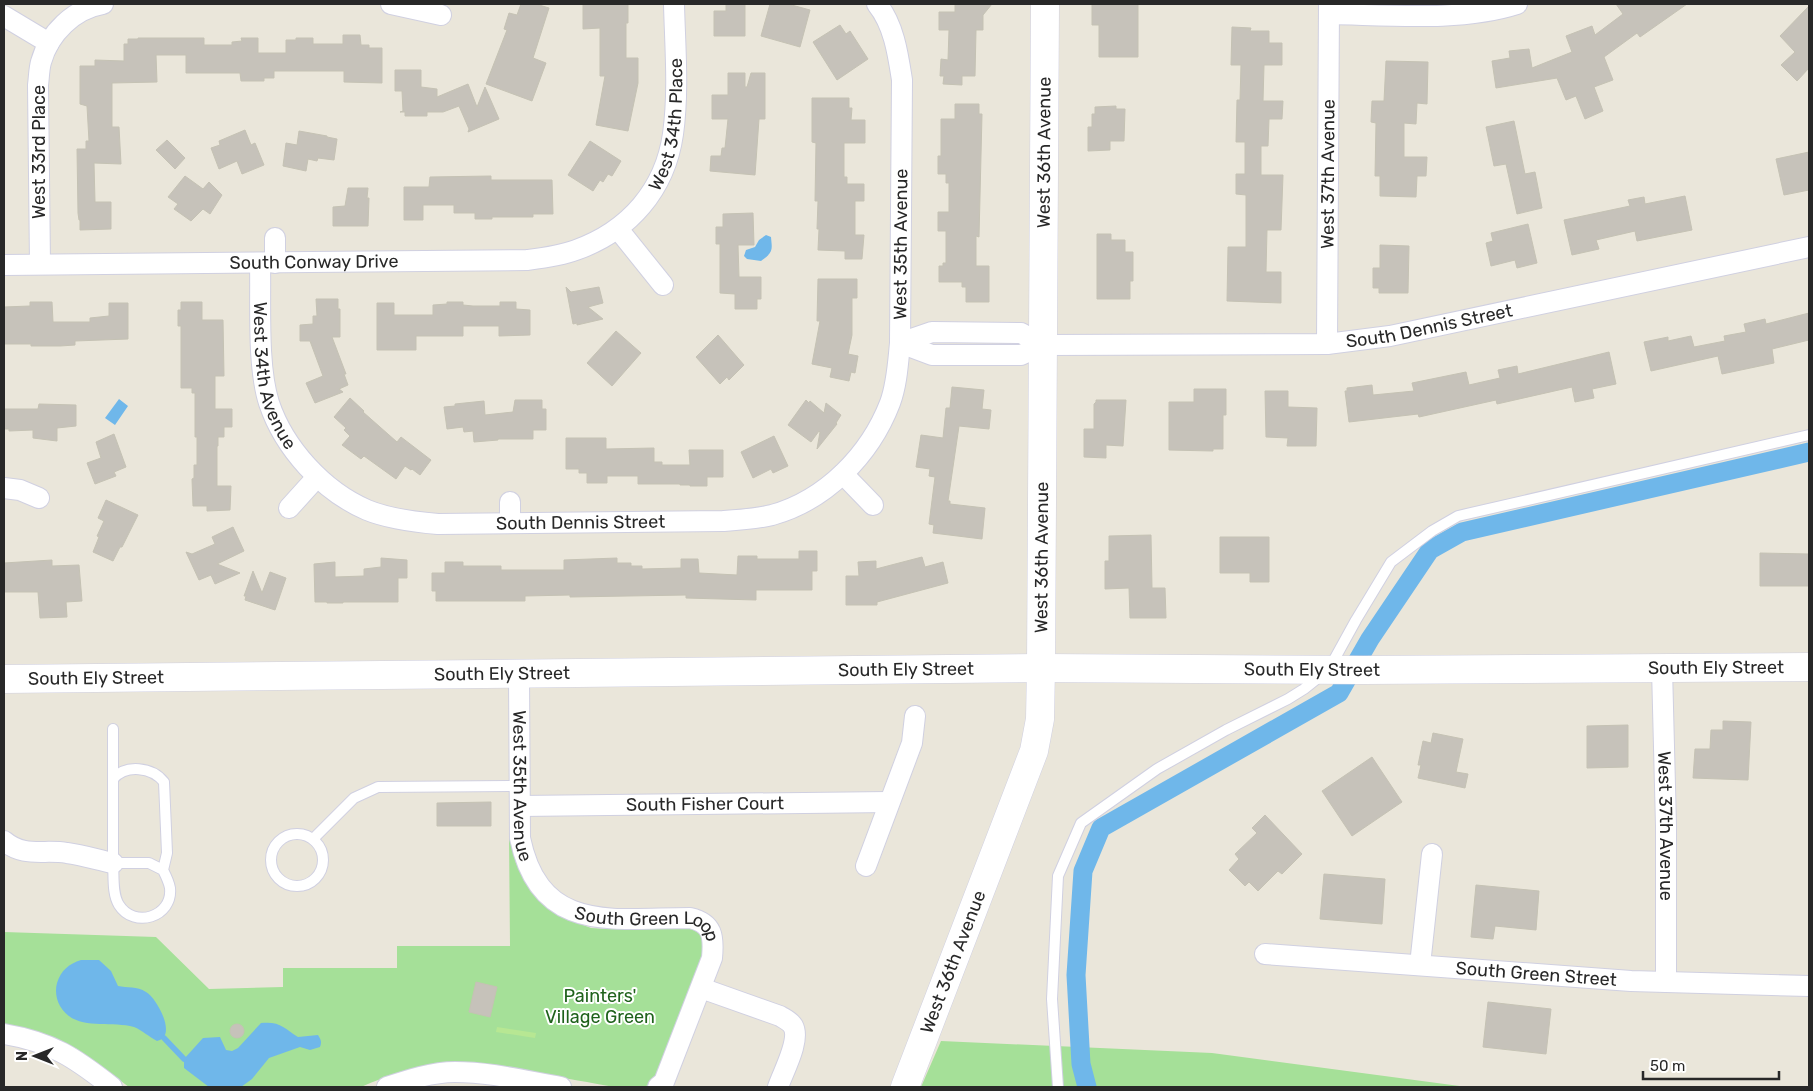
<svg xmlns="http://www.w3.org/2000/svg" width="1813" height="1091" viewBox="0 0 1813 1091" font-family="Rubik,sans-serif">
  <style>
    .green { fill: #a5e098 }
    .pitch { fill: #b7e793 }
    .water { fill: #6fb7ea }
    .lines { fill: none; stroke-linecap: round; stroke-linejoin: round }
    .stream { stroke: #6fb7ea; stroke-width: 5.5 }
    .canal { stroke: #6fb7ea; stroke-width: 19 }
    .building { fill: #c6c2ba; stroke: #c5c2b4 }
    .lane-casing { stroke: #d0d0e1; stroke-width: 12 }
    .street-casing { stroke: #d0d0e1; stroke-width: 22 }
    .secondary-casing { stroke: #d0d0e1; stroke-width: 29 }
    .lane { stroke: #fff; stroke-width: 10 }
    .street { stroke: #fff; stroke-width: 20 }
    .secondary { stroke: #fff; stroke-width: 28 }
    .labels { text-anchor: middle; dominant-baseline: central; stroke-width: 4; stroke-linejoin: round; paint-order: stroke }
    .street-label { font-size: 18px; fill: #282828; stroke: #fff }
    .park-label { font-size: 18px; fill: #1f621b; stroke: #fff }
  </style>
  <rect width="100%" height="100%" fill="#eae6da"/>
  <path class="green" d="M509 835 516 863 523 876 573 921 591 928 607 929 686 928C702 931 706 938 704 954L657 1074C654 1079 650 1085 644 1087 628 1091 604 1085 587 1082 544 1075 491 1062 448 1064 417 1065 389 1075 361 1087H129L77 1049 48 1036 4 1025V932L156 937 209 989 283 987V968H397V946H510Z
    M941 1041 1212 1053 1467 1087H921Z"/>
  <path class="pitch" d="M497 1027 536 1033 535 1038 496 1032Z"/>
  <path class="water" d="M766 235 771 237C772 249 774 252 761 261L747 259 744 256 746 250 755 247 759 240Z
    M119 399 128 406 115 425 105 418Z
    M81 960H99L111 971 118 986C127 988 137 986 146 992 157 998 178 1037 157 1041 149 1037 142 1030 134 1027 109 1020 75 1032 60 1006 56 999 55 990 57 983 61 970 69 964 81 960Z
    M261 1023C280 1021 284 1028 298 1037L318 1035C321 1040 322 1042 320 1047L310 1050 300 1047 269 1058 252 1079 241 1087H209L184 1068V1059L203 1038 220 1037 226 1050 232 1051 238 1048Z"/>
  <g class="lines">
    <path class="stream" d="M164 1038 184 1059"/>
    <path class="canal" d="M1087 1087 1081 1064 1076 975 1083 871 1101 828 1339 693 1370 639 1430 550 1462 532 1809 452"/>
  </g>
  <path class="building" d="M521 4H536L549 8 533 58 546 63 532 101 486 84 507 30 504 29 509 13 517 15Z
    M583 4H628V23H626V58H638V83L628 131 596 125 605 76H600V28L583 29Z
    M726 4H745V36H714V11H726Z
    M770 4H788L810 10 800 47 761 36Z
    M955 4H992L983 15V30H976L975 76H962V85L943 84 944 76H940L941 59 948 60 949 30H939V12H955Z
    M1092 4H1138V57H1099V25H1092Z
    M1616 4H1687L1640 37 1637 33 1604 57 1613 80 1594 87 1603 111 1585 119 1576 96 1566 100 1557 78 1496 88 1492 61 1510 58 1509 51 1529 49 1532 68 1572 52 1566 36 1592 26 1595 35 1623 14Z
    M1809 6V68L1797 81 1781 65 1795 52 1780 36Z
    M840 25 846 34 850 31 868 59 837 80 813 42Z
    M1232 27 1251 28 1250 31H1269V43H1282V65H1264L1263 101H1283L1282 119H1269L1268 146H1261V175H1283L1281 230H1267L1266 272H1281V303L1227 301 1228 247H1246V195L1236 194V174H1245V142H1236L1237 100H1240L1241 65H1231Z
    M343 35H360L361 45H369V48H382V83L344 82V71H274V78H264V81H241L240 73H186V55H156L157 82 112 83V127H119L121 164 94 163 95 202H111V229L80 230V220H79L78 213 77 149H86V141H89L87 106 80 104V66H95V60L124 61V44H128V39H138V38H204V45H232V42L242 41 241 38H258V53H286V40H296V38H313V44H343Z
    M1386 61 1428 62 1427 104 1417 103 1416 124 1404 123V157H1427L1426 176H1417L1416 197 1380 196V176H1375L1376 123 1371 122 1372 101H1384Z
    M395 70H421V87L437 89V97L468 84 477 107 485 87 499 119 468 132 469 129 459 106 443 112H427V116H405V112H400L403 111 402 91H395Z
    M728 73H745V87H747L751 73H765V119H759L755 175 710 171 711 156H721L722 148H725L728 119H712V95H728Z
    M812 98H849V108H852L851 120H865V143H844V177H847V184H864V201H855V235H864L862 259H845V251L818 250 819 229H817L818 201H815L816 143 812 142Z
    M955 104H979V114H982L979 237 976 236V266H989V302H966V287H962V282H939V266H943V263H946V231H938V212H949V183H946V174H938V156H941V119H955Z
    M1116 106V109H1125L1124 141H1110V150L1088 151V127H1092V114H1095V107Z
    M1514 121 1525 174 1535 172 1542 208 1517 214 1506 164 1494 166 1486 127Z
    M245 130 251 145 255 143 264 165 242 174 237 161 219 169 211 148 220 145 219 141Z
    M299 131 327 136V137L337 139 334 160 318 158 317 161 308 159 306 171 283 166 286 143 297 145Z
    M167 140 185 158 175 169 156 150Z
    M590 141 621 161 612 176 608 174 603 182 600 180 593 191 568 175Z
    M1809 152V190L1784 195 1776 159Z
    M185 176 203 189 209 182 222 195 210 214 203 209 191 221 174 209 178 204 168 197Z
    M491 176V180H552L553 214H533V217H492V219H475V213H454V205H423V220H404V187H429L430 177Z
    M348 188H368L367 198H369L368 226H333V207L345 206Z
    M1685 196 1692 230 1637 241 1635 231 1596 240 1599 249 1572 255 1564 220 1630 206 1628 200 1644 197 1645 204Z
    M753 213 754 245H738L739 277H761V299H757V309H735V294L720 293V244H716V227H723V214Z
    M1528 224 1537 263 1517 268 1515 260 1491 266 1486 243 1493 241 1491 233Z
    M1097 234H1111V240H1125V252H1133V281H1130V299H1097Z
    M1380 245 1409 246 1408 293H1379V288H1373V268H1380Z
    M818 279H857V298H852V335L848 354 858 356 855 373 851 372 849 381 830 377 832 368 812 364 820 321H817Z
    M566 287 571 292 599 287 603 303 588 307 603 319 577 325V323L573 324Z
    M316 299H338V309H340V337H332L346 374H344L348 385 339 389 343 392 315 403 306 383 323 376 310 341H300V325L313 324V316H317Z
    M30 302H52L53 322H90V318L109 316V303H128V339L75 341V345L60 346H31V344H4V307L30 306Z
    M181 302H202V320H223L224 376H215V409H232V427H224V437H218V446H217V486H231L230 510 207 511V506H193L192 479 194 478V465H197V437H195V393H192V388H181V326H178V310H181Z
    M447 302H463V305L473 306H500V302H516V309L530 310V335L499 336V326H463V336H416V350H377V303H394V315H433V305L447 304Z
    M1809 313V340L1772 349 1774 363 1722 374 1718 356 1651 371 1644 342 1668 337V341L1691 336 1694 347 1725 341 1724 336 1746 332 1744 324 1765 319 1766 324Z
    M616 331 641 353 612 386 587 363Z
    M718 335 744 365 729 380 727 377 720 384 696 357Z
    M1609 352 1616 384 1592 389 1594 398 1575 402 1572 387 1497 404 1496 400 1419 417 1418 414 1349 422 1345 391H1347V388L1372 385 1373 395 1414 391 1412 383 1466 372 1469 385 1500 378 1498 370 1517 366 1518 374Z
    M952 387 984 390 982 409 991 410 989 429 959 426 948 501H950V504L985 508 982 539 933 533 934 525 929 524 935 477 929 476 930 469 916 467 921 435 943 438 946 408H950Z
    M1194 389H1226V415H1223V449H1213V451L1169 450V402H1194Z
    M1265 391H1288V407L1317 408 1316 446H1287L1288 438 1266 437Z
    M350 398 364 411 363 412 397 442 401 437 431 460 420 475 412 469 411 470 405 466 396 479 364 456 361 459 342 445 350 436 344 430 346 428 334 417Z
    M515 400H542V409H546V430H533V439H498V440L474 442 473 431 464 432 463 427 447 429 444 407 455 406V404L484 401 485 415 513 412Z
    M806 400 809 403 810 401 824 413 826 403 841 415 836 423 837 424 817 449 820 432 819 431 811 442 788 425Z
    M1096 400H1126L1123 446 1106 445V458L1084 457V429H1094V404L1096 402Z
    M39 404 76 405V426L57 428V441L33 438V430L9 431V429H4V409H38Z
    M114 434 126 467 114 472 116 476 95 484 87 463 101 458 96 442Z
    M774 436 788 466 773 473 771 469 753 478 741 452Z
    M566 438H606V449L654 448V462H662V465H690L689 450H723V477H707V486H690V485H680V484H638V476H607V483H587V473H579V469H566Z
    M106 500 138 515 122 547H120L113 561 93 552 99 537 97 536 104 521 98 518Z
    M233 527 244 551 217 564 240 573 215 584 211 575 199 580 186 552 192 554 215 544 212 537Z
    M1151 535 1152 588H1165L1166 618H1130L1129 588 1105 589V561H1109V536Z
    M1220 537H1269V582H1250V573H1220Z
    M799 551H817V571H812V590H756V600L686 598V595L570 597V595L525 596V601H436V591H432V573H445V562H463V566H501V570H564V560L617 558V563H631V566H642V569L681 568V559H698L699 573 737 575 738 556H757V559H799Z
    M1760 553 1809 554V586H1760Z
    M922 557 925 567 943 562 948 583 877 602V605H846V576H859L858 562 876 561V569Z
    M381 558 407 560V578H398V602H343V603H327V602H315L314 564 335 562V577L364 576V569L381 567Z
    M52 560V566L79 565 82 601 66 602 67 617 40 618 38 592H4V563Z
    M253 571 262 593 270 572 286 578 275 610 245 600 246 596H244Z
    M1723 721 1751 722 1748 780 1693 778 1695 749H1710L1711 730H1723Z
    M1628 725V767L1587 768V726Z
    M1433 733 1463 739 1456 772 1468 774 1465 788 1418 778 1421 765H1418L1423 741 1431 743Z
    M1372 757 1402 802 1352 836 1322 791Z
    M491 802V826H437V803Z
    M1265 815 1302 854 1282 874 1278 871 1258 891 1249 882 1245 886 1229 870 1239 859 1235 854 1257 833 1252 828Z
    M1324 874 1385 879 1382 924 1320 919Z
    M1476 885 1539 891 1536 930 1495 926 1493 939 1471 937Z
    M476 982 497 987 490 1017 469 1012Z
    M1488 1002 1551 1009 1546 1054 1483 1047Z
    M230 1031a7 7 0 1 1 14 0a7 7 0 1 1-14 0Z"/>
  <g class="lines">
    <defs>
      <path id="lane" d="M113 729V779
        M271 860a26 26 0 1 1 52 0a26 26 0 1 1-52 0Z
        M313 839 354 798 378 787 520 786
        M113 863V779C126 764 152 767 164 782L167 853 163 870
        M113 863H149L163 870C166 876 169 882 170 888 173 917 134 929 119 905 112 894 114 876 113 863Z
        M1058 1087 1052 999 1058 876 1081 823 1157 769 1226 730 1288 699 1304 689 1329 669 1356 620 1391 562 1432 531 1458 516 1809 435"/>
      <g id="street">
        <path d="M391 4 441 15"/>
        <path d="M1329 14C1388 15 1461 22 1517 4"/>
        <path d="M4 16 49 43"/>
        <path d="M618 229 663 285"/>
        <path d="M275 238V263"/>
        <path id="s1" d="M260 263C261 303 257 366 269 403 284 448 323 491 367 510 389 519 414 522 438 524L723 521C739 520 756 519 772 515 826 500 870 455 890 403 897 384 898 363 900 343L902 80C898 54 894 25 877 4"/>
        <path d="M40 264 38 85C39 78 39 69 41 62 49 33 74 9 103 4"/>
        <path id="s2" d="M4 265 527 260C543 258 560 256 576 250 629 231 665 190 673 134 679 91 675 46 674 4"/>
        <path id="s3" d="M900 343 932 355H1021L1043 345 1327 344 1390 336 1809 247"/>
        <path d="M900 343 932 332 1021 333 1043 345"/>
        <path id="s4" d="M1327 344 1329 4"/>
        <path d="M843 474 873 505"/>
        <path d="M4 488 20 490 39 498"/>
        <path d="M510 502V523"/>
        <path d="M289 508 317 477"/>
        <path id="s5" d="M1662 668 1666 826V982"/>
        <path id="s6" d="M519 674 520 838C540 935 613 918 690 918 713 923 714 937 712 958L664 1082 658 1087"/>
        <path id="s7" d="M520 806 889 802"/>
        <path d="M4 841C24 858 44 849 67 853 83 855 98 860 113 863"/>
        <path d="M866 866 912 743 915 716"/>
        <path id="s8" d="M1265 954 1631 981 1809 986"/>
        <path d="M1420 965 1432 854"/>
        <path d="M701 988 780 1016C785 1019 790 1021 793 1026 801 1040 783 1072 778 1087"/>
        <path d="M4 1034C52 1042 75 1058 112 1087"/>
        <path d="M387 1087C408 1080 432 1072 455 1072 490 1072 526 1081 561 1087"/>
      </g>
      <g id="secondary">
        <path id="s9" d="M4 679 1041 668 1363 670 1809 667"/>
        <path id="s10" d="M905 1087 1034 751 1040 719 1041 668 1045 4"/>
      </g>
    </defs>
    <use href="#lane" class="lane-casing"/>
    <use href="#street" class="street-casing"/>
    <use href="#secondary" class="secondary-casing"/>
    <use href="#lane" class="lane"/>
    <use href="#street" class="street"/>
    <use href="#secondary" class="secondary"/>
  </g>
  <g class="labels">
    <g class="street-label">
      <text stroke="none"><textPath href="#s2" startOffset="741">West 34th Place</textPath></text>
      <text transform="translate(39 152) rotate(-90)">West 33rd Place</text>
      <text stroke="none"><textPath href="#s10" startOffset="959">West 36th Avenue</textPath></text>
      <text stroke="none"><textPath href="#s4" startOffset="170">West 37th Avenue</textPath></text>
      <text stroke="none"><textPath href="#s1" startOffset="1025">West 35th Avenue</textPath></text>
      <text stroke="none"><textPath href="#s2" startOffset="310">South Conway Drive</textPath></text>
      <text stroke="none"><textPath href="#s3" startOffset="535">South Dennis Street</textPath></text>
      <text stroke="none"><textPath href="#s1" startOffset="115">West 34th Avenue</textPath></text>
      <text stroke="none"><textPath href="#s1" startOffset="505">South Dennis Street</textPath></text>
      <text stroke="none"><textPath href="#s10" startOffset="554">West 36th Avenue</textPath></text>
      <text stroke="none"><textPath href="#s9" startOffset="1712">South Ely Street</textPath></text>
      <text stroke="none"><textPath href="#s9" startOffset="1308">South Ely Street</textPath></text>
      <text stroke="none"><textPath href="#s9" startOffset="902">South Ely Street</textPath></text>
      <text stroke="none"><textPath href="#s9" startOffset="498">South Ely Street</textPath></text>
      <text stroke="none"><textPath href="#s9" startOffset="92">South Ely Street</textPath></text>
      <text stroke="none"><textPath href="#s6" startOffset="112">West 35th Avenue</textPath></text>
      <text stroke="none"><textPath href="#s7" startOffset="185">South Fisher Court</textPath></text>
      <text stroke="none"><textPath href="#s5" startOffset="158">West 37th Avenue</textPath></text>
      <text stroke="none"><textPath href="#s6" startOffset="336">South Green Loop</textPath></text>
      <text stroke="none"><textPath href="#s10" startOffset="134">West 36th Avenue</textPath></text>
      <text stroke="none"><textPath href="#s8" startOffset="272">South Green Street</textPath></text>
    </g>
    <g class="park-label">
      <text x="600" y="996">Painters'<tspan x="600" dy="21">Village Green</tspan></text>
    </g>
  </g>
  <rect width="1813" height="1091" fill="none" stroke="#282828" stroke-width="10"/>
  <g transform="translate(35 1056) rotate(270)" stroke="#ffffff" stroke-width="4" paint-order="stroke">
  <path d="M0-4L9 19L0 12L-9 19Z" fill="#282828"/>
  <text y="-8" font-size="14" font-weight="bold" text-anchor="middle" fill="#282828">N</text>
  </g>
  <path d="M1643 1071v8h136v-8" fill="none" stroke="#282828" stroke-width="2.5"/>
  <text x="1650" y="1071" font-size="15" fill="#282828" stroke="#ffffff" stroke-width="4" paint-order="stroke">50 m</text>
</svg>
